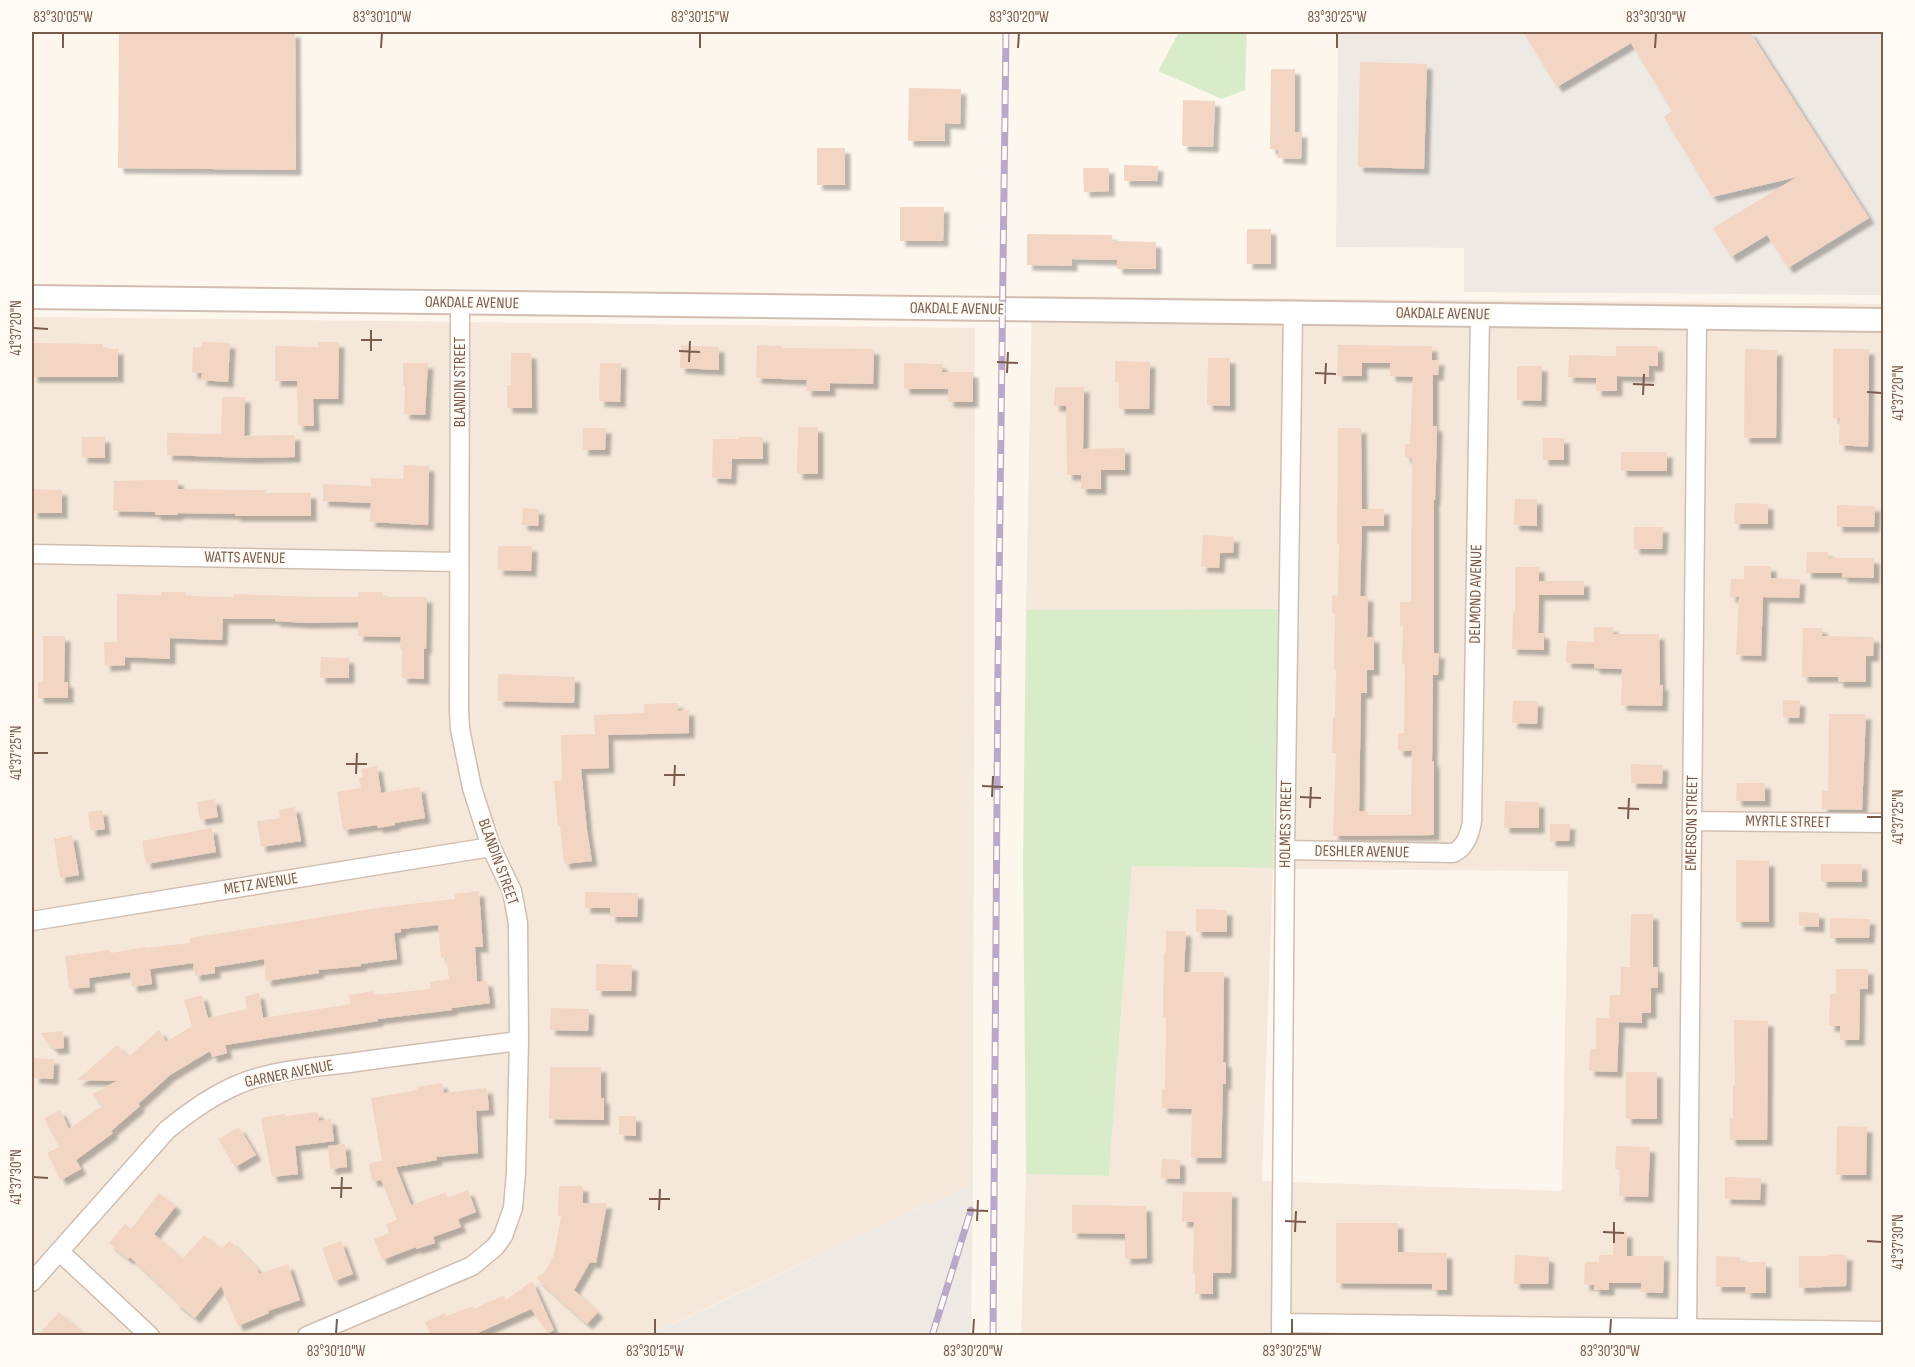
<svg xmlns="http://www.w3.org/2000/svg" width="1915" height="1367" viewBox="0 0 1915 1367" font-family="'Sofia Sans Condensed',sans-serif">
  <style>
    .residential { fill: #f5e8da; fill-rule: evenodd }
    .industrial { fill: #efe9e4 }
    .green { fill: #d8ecc9 }
    .building { fill: #f3d5c3; filter: url(#shadow) }
    .lines { fill: none; stroke-linecap: round; stroke-linejoin: round }
    .minor-casing { stroke: #d1beb0; stroke-width: 21 }
    .tertiary-casing { stroke: #d1beb0; stroke-width: 26 }
    .minor { stroke: #fff; stroke-width: 18 }
    .tertiary { stroke: #fff; stroke-width: 22 }
    .rail-casing { stroke: #b9a8c9; stroke-width: 7 }
    .rail { stroke: #fffaf3; stroke-width: 4.5; stroke-dasharray: 14; stroke-linecap: butt }
    .ticks { fill: none; stroke: #7a5c4d; stroke-width: 2 }
    .labels { text-anchor: middle; dominant-baseline: central; stroke-width: 4.5; stroke-linejoin: round; paint-order: stroke }
    .street-label { font-size: 16px; fill: #7a5c4d; stroke: #fffaf3 }
    .neatline { fill: none; stroke: #7a5c4d; stroke-width: 2 }
    .ticks-label { font-size: 15px; text-anchor: middle; fill: #7a5c4d }
  </style>
  <defs>
    <filter id="shadow"><feDropShadow dx="5.5" dy="5.5" stdDeviation="1.5" flood-color="#0004"/></filter>
  </defs>
  <rect width="100%" height="100%" fill="#fdf6ec"/>
  <path class="residential" d="M1032 296 1883 304V1335L1021 1336 1026 1174 1109 1176 1132 866 1273 868 1279 609 1026 610ZM1273 869 1568 871 1562 1191 1262 1181Z
    M32 317 975 328 973 1183 679 1321 642 1335 32 1336Z"/>
  <path class="industrial" d="M1338 32H1883V295L1464 292V248L1336 247Z
    M973 1183 971 1335H642L680 1321Z"/>
  <path class="green" d="M1179 32H1247L1245 90 1222 99 1158 71Z
    M1279 609 1273 868 1132 866 1109 1176 1026 1174 1023 865 1026 610Z"/>
  <path class="building" d="M119 32H295L296 170 118 168Z
    M1523 32H1750L1869 218 1788 268 1767 235 1731 257 1713 228 1797 177 1712 197 1664 117 1672 111 1631 43 1557 87Z
    M1360 62 1427 64 1424 169 1358 167Z
    M1271 69H1295V132H1302L1301 159 1278 158V150L1270 149Z
    M909 88 961 89 960 124 945 123V141H908Z
    M1183 100 1215 101 1213 147 1182 146Z
    M817 148H845V185H817Z
    M1124 165 1158 166 1157 181H1124Z
    M1083 168H1109V191L1084 192Z
    M900 207H944L943 241H900Z
    M1247 229H1271V264H1247Z
    M1027 234 1112 235V241L1156 242V269H1117V260L1072 259V266L1027 265Z
    M202 342 230 343 228 382 201 380 202 373H192L193 347H202Z
    M318 342H339L338 399H313L314 426H298L297 381H275V346L318 347Z
    M32 343 103 344V349H118V377H32Z
    M681 345 719 347V370L680 368Z
    M757 345 782 346V348L874 349 873 384 830 383V391H806L807 380 756 378Z
    M1338 345 1432 346V360H1439L1438 375H1433V426H1437L1435 500H1434V653H1439L1438 675H1433L1432 761 1434 762V835L1333 836 1336 753H1332L1333 718H1335L1336 669H1334L1335 613H1332V595L1338 596 1339 544H1337L1338 428H1361L1362 509H1384V526H1362L1360 596H1368L1367 637H1374V670H1367V693H1361L1359 811 1368 812V815H1411L1412 751H1398V733H1404L1405 665 1402 664 1403 626H1400V602H1411V595L1412 458H1405V444H1410L1413 377 1390 376V363H1362V376H1337Z
    M1616 346H1658V366H1649V377L1617 376V391H1596V378L1568 377 1569 355 1616 356Z
    M1745 349 1777 350 1776 438H1744Z
    M1833 349H1869L1868 447 1839 445 1840 418H1833Z
    M511 353H531L532 408H507V385H511Z
    M1208 358H1230V406L1207 405Z
    M1115 361 1150 362 1149 409H1119V383L1115 382Z
    M403 363H428L425 415 404 414 405 385H403Z
    M600 363H621L620 402 599 401Z
    M904 363 942 364V372H973V402H948V389H904Z
    M1517 366H1542L1541 401 1517 400Z
    M1055 387H1084L1083 449 1125 448V470H1101V489H1081V475H1067L1066 406H1054Z
    M222 397H245L244 436 295 435V457L249 458 167 455V433L221 434Z
    M798 427H818V474H797Z
    M583 428H606L605 450H583Z
    M82 437H105V458H82Z
    M739 437H763V459H732L731 479 712 478 713 439H739Z
    M1543 438H1564V460H1543Z
    M1621 452H1667V471H1621Z
    M404 465 429 466 428 525 370 522 371 503 323 501V484L371 486V478L403 479Z
    M155 480H178V489L266 490V493H311V516H235V514L178 513V515H155V512L113 511 114 481Z
    M32 489 62 490V513H32Z
    M1515 499H1537V526L1514 525Z
    M1735 503 1768 504V524H1734Z
    M1837 505 1875 506 1874 527H1837Z
    M523 508 539 509 538 526 522 525Z
    M1634 527H1663L1662 549H1634Z
    M1203 535 1234 537 1233 553H1220L1219 568 1201 567Z
    M498 546H532L531 571 498 570Z
    M1807 552H1828V558H1874V578L1842 577V573H1806Z
    M1744 566H1771V578L1800 579 1799 598 1763 597 1761 656 1736 655 1739 597H1730L1731 579H1744Z
    M1515 567H1539V581H1584V595H1539L1538 633H1544V650L1512 649 1513 612H1515Z
    M161 592H186V596L234 597V594L317 597H358V592H382V597H427L426 649H424V679L402 678V649H400L401 637 358 636V622L307 623 275 621V619H223L222 640 170 638V659L125 657V665L105 666 104 642H117V594L161 595Z
    M1594 627H1613V634H1659L1660 685H1663L1662 706 1621 705 1622 669 1594 668V664L1566 663 1567 641 1594 642Z
    M1803 628H1822V636L1874 637 1873 656H1866V682H1838V677H1802Z
    M43 636H65L64 682H68V698H38V682H43Z
    M321 657 349 658V678H320Z
    M498 674 575 677 574 703 498 701Z
    M1783 700 1800 701 1799 718H1783Z
    M1513 701H1538L1537 724 1512 723Z
    M678 703V711L689 710V733L608 735 609 768 581 769 587 830 592 861 564 864 560 826H558L554 781 562 780 561 735 595 734 594 715 644 713V704Z
    M1829 714H1866L1862 810 1822 809V791H1828Z
    M1631 764 1663 765 1662 784 1631 783Z
    M377 766 381 793 420 787 425 818 395 823V825L378 828 377 825 343 830 337 792 361 788 359 778 363 777 361 769Z
    M1737 783H1765V801H1736Z
    M215 799 218 817 200 820 197 802Z
    M1505 801 1539 802V828H1504Z
    M295 807 301 841 261 847 257 821 280 818 279 810Z
    M102 810 105 829 91 831 88 812Z
    M1550 824H1570L1569 841H1550Z
    M212 828 216 852 146 864 142 841Z
    M72 835 79 875 60 878 54 839Z
    M1736 860 1769 861V922H1736Z
    M1821 864H1862V882H1821Z
    M479 891 483 947H475L477 982 487 981 490 1003 452 1008V1010L378 1019V1021L225 1045 227 1053 212 1057 210 1051 170 1075 138 1104 140 1106 111 1131 113 1133 76 1160 81 1169 61 1180 47 1153 59 1147 44 1118 60 1110 69 1129 103 1105 92 1094 117 1081 77 1080 117 1045 128 1057 159 1030 166 1042 192 1026 184 1000 202 995 208 1018 247 1009 245 996 259 993 263 1018 350 1004 349 995 374 991V995L431 989 430 982 449 979 446 957 441 958 438 925 401 929V932L394 933 397 959 361 964V966L318 970 319 973 266 981 264 959 215 967V973L195 976 193 963 150 969 152 984 132 987 130 972 89 978 90 987 69 989 65 956 110 950 111 953 146 947V948L190 943V938L384 907 455 899V894Z
    M585 892 638 893 637 917H610V908H585Z
    M1196 909 1227 910V932H1196Z
    M1799 912 1819 913V927L1799 926Z
    M1631 914H1653V967H1658V988H1651V1013H1642V1023L1619 1022 1617 1072 1589 1071 1590 1049H1596V1018H1609L1610 995H1620L1621 967H1630Z
    M1830 918 1870 919 1869 938H1830Z
    M1166 931H1186L1184 972H1224L1223 1062H1226V1084H1223L1221 1158H1191L1192 1109 1162 1108V1089L1165 1090 1166 1017H1163L1164 953H1166Z
    M596 964 632 965 631 991H596Z
    M1836 969H1868V989H1860L1859 1040H1840V1026H1829L1830 994H1836Z
    M551 1008 589 1009 588 1031 550 1030Z
    M1734 1020 1768 1021 1767 1140H1730V1118H1733V1085H1735Z
    M63 1031 64 1048 54 1049 40 1033Z
    M34 1058 54 1059 53 1079 34 1078Z
    M550 1067H601V1098H604V1120L549 1119Z
    M1626 1072H1657V1119H1626Z
    M442 1083 444 1093 487 1088 489 1110 476 1111 478 1153 436 1157 437 1160 396 1167 411 1205 446 1192 448 1198 468 1190 476 1212 458 1219 461 1227 433 1237 435 1243 416 1249V1247L382 1260 374 1239 389 1233 386 1224 397 1220 381 1180 372 1181 369 1163 382 1161 371 1098 417 1090V1087Z
    M318 1112 319 1121 331 1119 334 1141 295 1146 298 1174 272 1177 261 1118 285 1114 286 1116Z
    M619 1116H636V1136L619 1135Z
    M1837 1126 1867 1127 1866 1175H1836Z
    M239 1127 256 1155 235 1167 218 1139Z
    M345 1144 347 1167 330 1169 328 1146Z
    M1616 1146 1650 1147 1648 1197 1619 1196 1620 1170 1615 1169Z
    M1162 1159 1180 1160V1179L1161 1178Z
    M1725 1177 1761 1178 1760 1200 1725 1199Z
    M559 1186H583V1203H607L596 1263 590 1262 574 1290 598 1312 587 1324 536 1278 544 1273 554 1255 561 1216H558Z
    M1183 1192H1232L1231 1273H1213V1294H1195V1273H1193L1194 1222H1182Z
    M159 1193 176 1206 154 1234 182 1259 204 1235 221 1249 230 1241 257 1268 259 1274 288 1264 300 1300 268 1311 269 1313 238 1326 221 1286 195 1318 175 1302 176 1300 130 1257 128 1259 109 1243 125 1224 131 1229Z
    M1072 1205 1146 1206 1147 1258 1125 1259V1234L1072 1233Z
    M1336 1223H1398V1252L1447 1253V1290H1432V1284L1336 1283Z
    M1614 1232H1627V1256H1664L1663 1293 1641 1292V1283H1609V1290H1594V1285H1584L1585 1262H1599V1255H1613Z
    M341 1241 353 1274 334 1281 322 1248Z
    M1828 1254 1847 1255 1846 1286 1799 1288V1256H1828Z
    M1515 1255 1549 1257 1548 1284H1514Z
    M1716 1256 1740 1257V1262H1766V1293H1745L1746 1287H1716Z
    M532 1281 554 1330 548 1333 531 1309 473 1335H431L425 1322 445 1313 446 1316 473 1306 474 1309 504 1295 506 1300Z
    M59 1312 86 1335H38Z"/>
  <g class="lines">
    <defs>
      <path id="minor" d="M32 554 459 562
        M1692 821 1884 823
        M1285 850 1453 853C1465 848 1470 834 1472 821L1480 315
        M32 921 491 847
        M60 1252 150 1336
        M32 1282 167 1130C189 1112 211 1096 237 1085 268 1071 315 1067 349 1063 406 1055 462 1048 519 1041
        M1282 1323 1884 1331
        M1687 1329 1697 318
        M307 1336 472 1266 495 1247 503 1236 513 1208 516 1172 519 1041 518 923 512 891 491 847 472 788 460 729 459 711 460 303
        M1281 1336 1285 850 1293 313"/>
      <path id="tertiary" d="M32 297 1884 320"/>
    </defs>
    <use href="#minor" class="minor-casing"/>
    <use href="#tertiary" class="tertiary-casing"/>
    <use href="#minor" class="minor"/>
    <use href="#tertiary" class="tertiary"/>
    <defs>
      <path id="rail" d="M932 1336 971 1210
        M993 1336 998 665 1006 32"/>
    </defs>
    <use href="#rail" class="rail-casing"/>
    <use href="#rail" class="rail"/>
  </g>
  <path class="ticks" d="M63 48V33M381 48 382 33M700 48V33M1018 48 1019 33M1337 48V33M1655 48 1656 33M33 328 48 329M361 340H382M371 351V330M679 351 700 352M689 362 690 341M997 362 1018 363M1007 373 1008 352M1315 373 1336 374M1325 384 1326 363M1633 384 1654 385M1867 392 1882 393M1643 395 1644 374M33 753H48M346 764H367M356 774 357 753M664 775H685M674 786 675 765M982 786 1003 787M992 797 993 776M1300 797 1321 798M1310 808 1311 787M1618 808 1639 809M1867 817H1882M1628 819 1629 798M33 1177 48 1178M331 1188H352M341 1198 342 1177M649 1199H670M659 1210 660 1189M967 1210 988 1211M977 1221 978 1200M1285 1221 1306 1222M1295 1232 1296 1211M1603 1232 1624 1233M1867 1241 1882 1242M1614 1243V1222M336 1334 337 1319M655 1334V1319M973 1334 974 1319M1292 1334V1319M1610 1334 1611 1319"/>
  <g class="labels">
    <g class="street-label">
      <text transform="translate(472 303) rotate(1)">OAKDALE AVENUE</text>
      <text transform="translate(957 309) rotate(1)">OAKDALE AVENUE</text>
      <text transform="translate(1443 314) rotate(1)">OAKDALE AVENUE</text>
      <text transform="translate(460 382) rotate(-90)">BLANDIN STREET</text>
      <text transform="translate(245 558) rotate(1)">WATTS AVENUE</text>
      <text transform="translate(1476 594) rotate(-89)">DELMOND AVENUE</text>
      <text transform="translate(1788 822) rotate(1)">MYRTLE STREET</text>
      <text transform="translate(1692 823) rotate(-89)">EMERSON STREET</text>
      <text transform="translate(1286 824) rotate(-89)">HOLMES STREET</text>
      <text transform="translate(1362 852) rotate(1)">DESHLER AVENUE</text>
      <text transform="translate(498 862) rotate(70)">BLANDIN STREET</text>
      <text transform="translate(261 884) rotate(-9)">METZ AVENUE</text>
      <text transform="translate(289 1074) rotate(-11)">GARNER AVENUE</text>
    </g>
  </g>
  <rect width="1915" height="1367" fill="none" stroke="#fffaf3" stroke-width="66"/>
  <rect x="33" y="33" width="1849" height="1301" class="neatline"/>
  <g class="ticks-label">
    <text x="63" y="22">83°30'05"W</text>
    <text x="382" y="22">83°30'10"W</text>
    <text x="700" y="22">83°30'15"W</text>
    <text x="1019" y="22">83°30'20"W</text>
    <text x="1337" y="22">83°30'25"W</text>
    <text x="1656" y="22">83°30'30"W</text>
    <text transform="translate(16 328) rotate(-90)" y="5">41°37'20"N</text>
    <text transform="translate(1898 393) rotate(-90)" y="5">41°37'20"N</text>
    <text transform="translate(16 753) rotate(-90)" y="5">41°37'25"N</text>
    <text transform="translate(1898 817) rotate(-90)" y="5">41°37'25"N</text>
    <text transform="translate(16 1177) rotate(-90)" y="5">41°37'30"N</text>
    <text transform="translate(1898 1242) rotate(-90)" y="5">41°37'30"N</text>
    <text x="336" y="1356">83°30'10"W</text>
    <text x="655" y="1356">83°30'15"W</text>
    <text x="973" y="1356">83°30'20"W</text>
    <text x="1292" y="1356">83°30'25"W</text>
    <text x="1610" y="1356">83°30'30"W</text>
  </g>
</svg>
